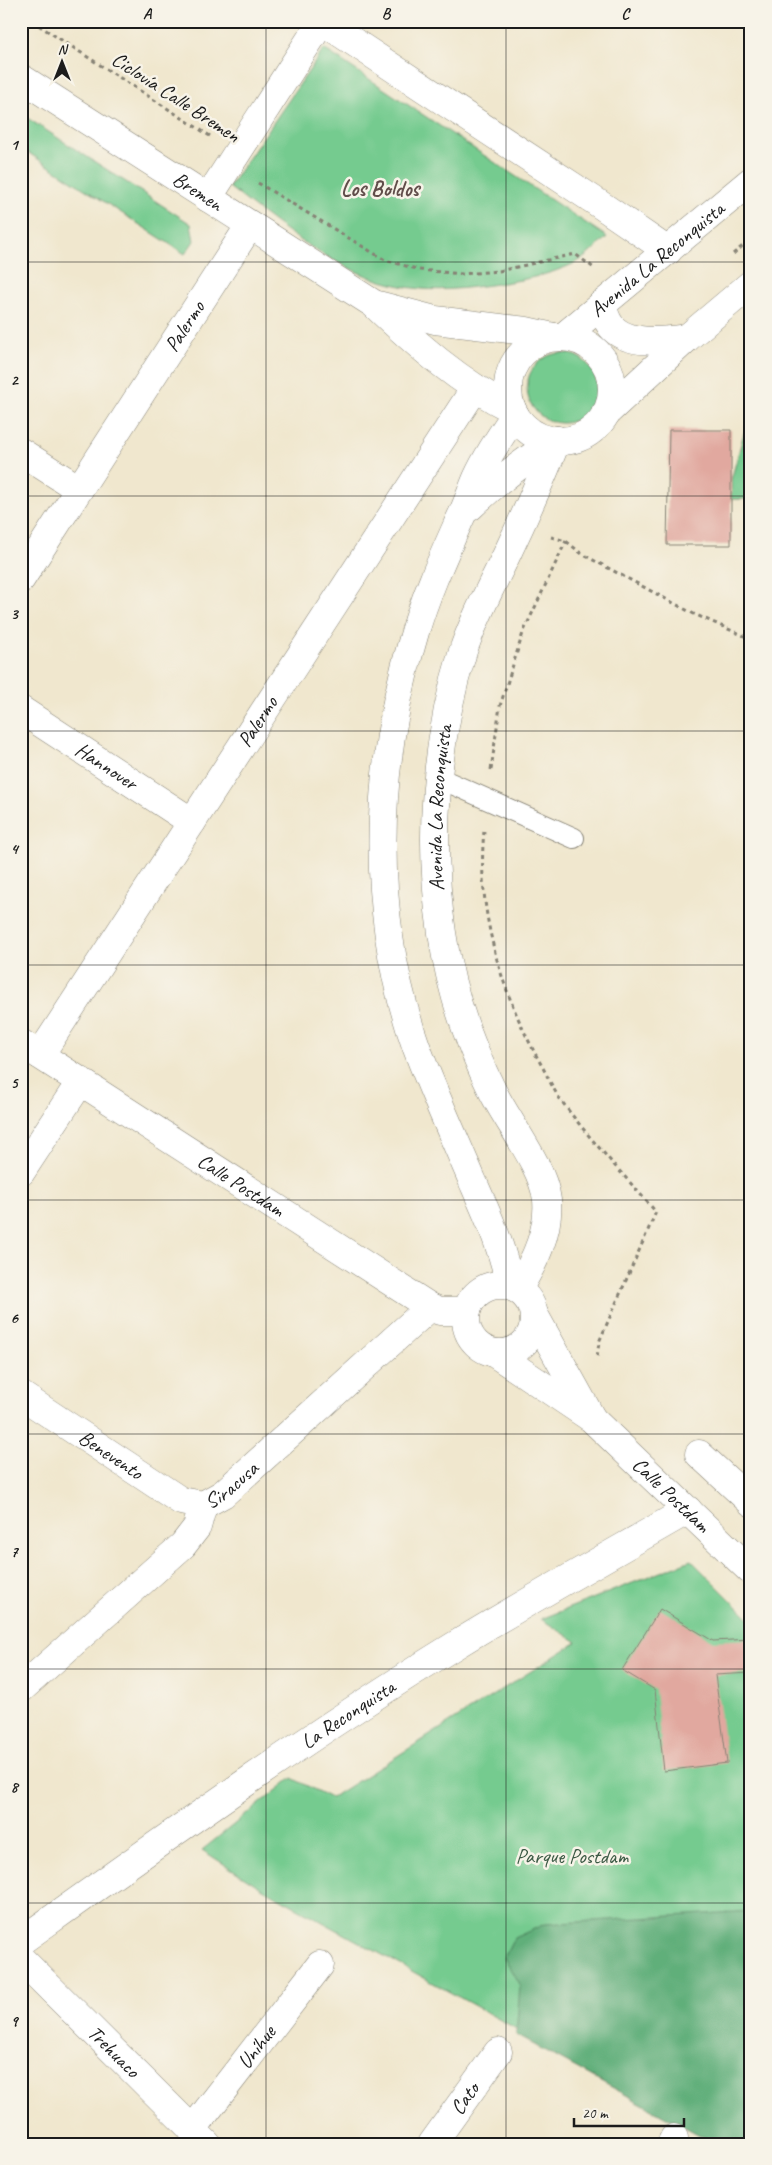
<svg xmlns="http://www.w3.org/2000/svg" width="772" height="2165" viewBox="0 0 772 2165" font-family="Caveat,sans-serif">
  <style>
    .green { fill: #75cb8f; stroke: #487456 }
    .forest { fill: #60af7a; stroke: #3e664b }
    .building { fill: #e1a89f }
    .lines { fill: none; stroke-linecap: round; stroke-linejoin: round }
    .lane-casing { stroke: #868275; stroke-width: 22 }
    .street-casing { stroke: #868275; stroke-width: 29 }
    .secondary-casing { stroke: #868275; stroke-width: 29 }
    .path { stroke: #868275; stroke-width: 3; stroke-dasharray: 4 4; stroke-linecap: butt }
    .lane { stroke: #fff; stroke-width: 20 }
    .street { stroke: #fff; stroke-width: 28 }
    .secondary { stroke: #fff; stroke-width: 28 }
    .grid { fill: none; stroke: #1c1c1c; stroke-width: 1; stroke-opacity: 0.55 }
    .labels { text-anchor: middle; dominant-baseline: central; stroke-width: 5; stroke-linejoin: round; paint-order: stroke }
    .street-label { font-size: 21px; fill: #1c1c1c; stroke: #f7f3e8 }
    .park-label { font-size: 21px; fill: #3b5944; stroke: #f7f3e8 }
    .neighbourhood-label { font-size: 22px; font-weight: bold; fill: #614d4a; stroke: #f7f3e8 }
    .neatline { fill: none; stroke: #1c1c1c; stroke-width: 2 }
    .grid-label { font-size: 16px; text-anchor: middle; font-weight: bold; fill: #1c1c1c }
  </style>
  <rect width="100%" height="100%" fill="#f7f3e8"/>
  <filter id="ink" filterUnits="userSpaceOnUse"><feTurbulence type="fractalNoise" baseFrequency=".02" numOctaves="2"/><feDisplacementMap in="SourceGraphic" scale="10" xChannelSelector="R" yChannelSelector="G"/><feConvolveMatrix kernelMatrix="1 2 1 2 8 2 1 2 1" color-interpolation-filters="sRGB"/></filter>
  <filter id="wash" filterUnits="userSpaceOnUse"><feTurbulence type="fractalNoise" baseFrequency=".0096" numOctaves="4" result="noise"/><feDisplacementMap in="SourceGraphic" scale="20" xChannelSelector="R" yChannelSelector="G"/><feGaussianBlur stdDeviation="1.12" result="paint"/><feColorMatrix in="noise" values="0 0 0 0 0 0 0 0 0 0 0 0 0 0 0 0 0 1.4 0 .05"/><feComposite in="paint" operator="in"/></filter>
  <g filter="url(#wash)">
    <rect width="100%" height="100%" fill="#f0e7ce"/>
    <path class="green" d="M324 49 607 237C597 246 586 258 575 263 548 276 518 281 490 285 468 288 444 291 422 289 351 284 282 229 229 187Z
      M21 114 191 224 194 241 185 254 21 148Z
      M527 388a35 35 0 1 1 70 0a35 35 0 1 1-70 0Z
      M751 409V499H731V480Z
      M691 1560 751 1620V2144H725L263 1889 202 1850 292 1778 331 1798 577 1642 541 1619Z"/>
    <path class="forest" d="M751 1911V2144H716L516 2035 520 1986 504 1958 514 1938 545 1924Z"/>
    <g id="blocks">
      <path class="building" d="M669 430H731V545H667Z
        M660 1609 713 1641 751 1639V1673L715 1675 727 1763 664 1771 655 1690 622 1670Z"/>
    </g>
  </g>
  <g filter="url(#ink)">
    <use href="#blocks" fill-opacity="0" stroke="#868275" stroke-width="1"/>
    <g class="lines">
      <defs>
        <path id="lane" d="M439 778 574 838"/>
        <g id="street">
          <path d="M322 21 595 201 668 251"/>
          <path d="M208 198 322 21"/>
          <path d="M21 452 79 489"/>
          <path id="s1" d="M21 579 250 225"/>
          <path id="s2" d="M21 710 192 822"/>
          <path id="s3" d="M40 1055 475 388"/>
          <path d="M21 1172 81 1081"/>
          <path id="s4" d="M518 1289C534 1263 550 1231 547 1200 543 1166 509 1124 493 1092 468 1042 450 988 442 933 428 841 435 740 463 651 474 618 491 587 506 556 524 518 541 480 557 440"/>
          <path id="s5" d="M21 1395 181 1501 203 1505 223 1494 430 1307"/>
          <path d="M699 1454 751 1502"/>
          <path d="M21 1689 183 1545 197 1527 203 1505"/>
          <path id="s6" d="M21 1941C163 1840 305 1738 454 1646 531 1599 610 1555 688 1510"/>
          <path id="s7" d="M21 1959 207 2144"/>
          <path id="s8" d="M192 2130 320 1965"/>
          <path id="s9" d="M432 2144 498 2052"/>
          <path d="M671 2144 674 2138"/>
        </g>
        <g id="secondary">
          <path id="s10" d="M21 78 374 304C416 344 460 383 512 409"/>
          <path d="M602 304C604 312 606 320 611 326 627 346 665 341 687 338"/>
          <path d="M378 305 435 320 526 331 553 337"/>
          <path id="s11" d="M563 337 751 181"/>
          <circle cx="560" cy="389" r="52"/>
          <path d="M605 414 687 338 751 284"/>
          <path d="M470 507C497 481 525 460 557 440"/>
          <path id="s12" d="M21 1043 430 1307 440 1311H467"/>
          <circle cx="500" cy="1319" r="34"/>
          <path d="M510 1286C503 1249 488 1216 473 1182 454 1137 433 1092 416 1046 369 914 374 765 415 632 426 594 443 557 459 521 466 507 471 492 477 478 487 456 501 435 515 415"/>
          <path d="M535 1316 591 1417"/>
          <path id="s13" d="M494 1353 591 1418 751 1571"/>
        </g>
      </defs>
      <use href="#lane" class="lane-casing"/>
      <use href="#street" class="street-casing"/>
      <use href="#secondary" class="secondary-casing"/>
      <path class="path" d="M32 21 210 136
        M258 183 385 260 420 270 462 274 499 271 575 254 594 268
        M733 254 751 239
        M551 537 566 541 582 554 694 614 751 639
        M491 770 500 706 523 633 566 541
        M484 831C476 913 502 995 542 1066 548 1077 553 1089 560 1099 589 1139 624 1175 656 1212L599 1342 597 1358"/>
      <use href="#lane" class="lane"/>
      <use href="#street" class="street"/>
      <use href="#secondary" class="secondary"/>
    </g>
  </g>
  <path class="grid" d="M266 21V2144M506 21V2144M21 262H751M21 496H751M21 731H751M21 965H751M21 1200H751M21 1434H751M21 1669H751M21 1903H751"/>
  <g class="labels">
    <g class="street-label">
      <text transform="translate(176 97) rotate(33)">Ciclovía Calle Bremen</text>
      <text stroke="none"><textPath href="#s10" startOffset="210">Bremen</textPath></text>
      <text stroke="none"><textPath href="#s11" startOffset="122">Avenida La Reconquista</textPath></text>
      <text stroke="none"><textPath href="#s1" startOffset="301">Palermo</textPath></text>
      <text stroke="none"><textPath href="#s3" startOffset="398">Palermo</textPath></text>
      <text stroke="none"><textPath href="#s2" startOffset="102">Hannover</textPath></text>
      <text stroke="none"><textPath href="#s4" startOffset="510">Avenida La Reconquista</textPath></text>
      <text stroke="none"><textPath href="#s12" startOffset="262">Calle Postdam</textPath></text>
      <text stroke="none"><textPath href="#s5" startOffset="108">Benevento</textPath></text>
      <text stroke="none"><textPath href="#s5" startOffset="249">Siracusa</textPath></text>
      <text stroke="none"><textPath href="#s13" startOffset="228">Calle Postdam</textPath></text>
      <text stroke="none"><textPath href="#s6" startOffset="398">La Reconquista</textPath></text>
      <text stroke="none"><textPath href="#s8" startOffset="105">Uníhue</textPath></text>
      <text stroke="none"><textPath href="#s7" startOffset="131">Trehuaco</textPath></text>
      <text stroke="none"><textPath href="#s9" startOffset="56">Cato</textPath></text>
    </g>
    <g class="park-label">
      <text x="572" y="1856">Parque Postdam</text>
    </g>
    <g class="neighbourhood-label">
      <text x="380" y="189">Los Boldos</text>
    </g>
  </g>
  <rect width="772" height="2165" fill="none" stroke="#f7f3e8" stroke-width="55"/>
  <g transform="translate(62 62)" stroke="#f7f3e8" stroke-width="4" paint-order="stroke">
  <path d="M0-4L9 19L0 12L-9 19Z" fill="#1c1c1c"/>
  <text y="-8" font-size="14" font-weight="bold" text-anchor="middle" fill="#1c1c1c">N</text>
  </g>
  <path d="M574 2118v8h110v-8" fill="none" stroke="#1c1c1c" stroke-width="2.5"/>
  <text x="582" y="2118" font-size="15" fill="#1c1c1c" stroke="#f7f3e8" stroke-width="4" paint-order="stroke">20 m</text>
  <rect x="28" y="28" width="716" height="2110" class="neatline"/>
  <g class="grid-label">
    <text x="147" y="19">A</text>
    <text x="386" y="19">B</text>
    <text x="625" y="19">C</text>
    <text x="14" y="150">1</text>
    <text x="14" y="385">2</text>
    <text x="14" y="619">3</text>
    <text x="14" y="854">4</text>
    <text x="14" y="1088">5</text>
    <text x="14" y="1323">6</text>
    <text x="14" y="1557">7</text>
    <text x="14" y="1792">8</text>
    <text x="14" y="2026">9</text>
  </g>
</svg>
